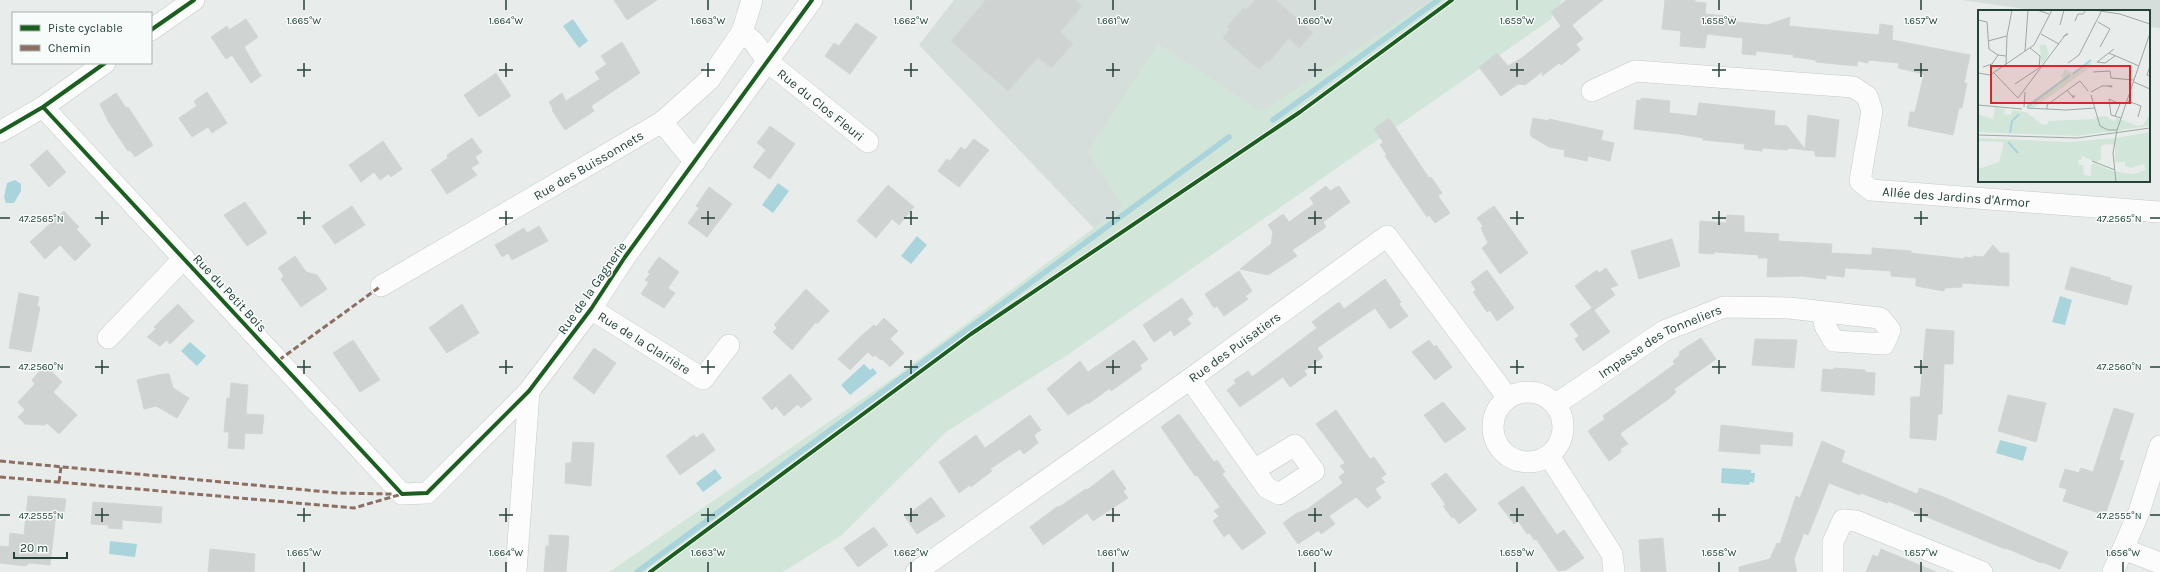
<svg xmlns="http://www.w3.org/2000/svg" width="2160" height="572" viewBox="0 0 2160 572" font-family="Karla,sans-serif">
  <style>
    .built { fill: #d6dedb }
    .green { fill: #d1e6d8 }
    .water { fill: #a9d4db }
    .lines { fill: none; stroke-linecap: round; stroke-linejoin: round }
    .stream { stroke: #a9d4db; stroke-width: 5.5 }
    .building { fill: #cfd4d2; stroke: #d1d6d4 }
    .minor-casing { stroke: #c5cac8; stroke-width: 22 }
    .minor { stroke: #fcfcfc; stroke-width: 21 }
    .quiet { stroke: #8d6e63; stroke-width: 3; stroke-dasharray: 6 3; stroke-linecap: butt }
    .cycleway-casing { stroke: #f7fbf9; stroke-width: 6 }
    .cycleway { stroke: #1b5e20; stroke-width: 4 }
    .ticks { fill: none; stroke: #24423a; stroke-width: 1.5 }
    .labels { text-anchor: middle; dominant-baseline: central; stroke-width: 3; stroke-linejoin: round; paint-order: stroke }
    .street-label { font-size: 13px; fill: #24423a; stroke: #f7fbf9 }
    .inset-river { fill: none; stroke: #a9d4db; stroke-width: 2 }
    .inset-road { fill: none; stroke: #9aa9a4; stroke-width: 1 }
    .view { fill: #d62828; fill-opacity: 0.15; stroke: #d62828; stroke-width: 2 }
    .inset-edge { fill: none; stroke: #24423a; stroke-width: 2 }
    .ticks-label { font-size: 10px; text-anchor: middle; fill: #24423a; stroke: #f7fbf9; stroke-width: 3; stroke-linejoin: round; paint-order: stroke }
  </style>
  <rect width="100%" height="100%" fill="#e8edeb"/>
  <path class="built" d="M954 0H1436L1104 239 919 45Z
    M1961 0H2160V28L2149 27V11H2039Z"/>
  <path class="green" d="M1431 0H1562L1550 20 1069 354 946 432 842 535 783 572H609L899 374 1123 206 1088 152 1158 44 1261 112Z"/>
  <path class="water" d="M573 19 588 41 579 48 563 26Z
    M15 180 21 184V191L14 203H6L4 197 7 183Z
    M778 183 789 191 773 213 762 205Z
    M917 236 927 245 911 264 901 256Z
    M2060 296 2072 300 2065 325 2052 322Z
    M190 342 206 356 197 366 181 351Z
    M864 364 870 370 873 368 877 373 850 395 841 385Z
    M2000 440 2027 447 2023 461 1996 453Z
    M1722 468 1751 470V473H1755L1754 483 1750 482 1749 485 1721 483Z
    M715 469 722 478 703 492 696 483Z
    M110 541 137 544 135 557 109 554Z"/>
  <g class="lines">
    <path class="stream" d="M1273 120 1438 0
      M637 572 1229 137"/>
  </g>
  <path class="building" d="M614 0H657L627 20Z
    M986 0H1075L1082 6 1060 32 1073 44 1051 68 1038 57 1008 91 951 41Z
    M1255 0H1276L1313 33 1299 48 1289 38 1269 62 1267 61 1259 69 1223 38 1230 29 1227 27 1243 8 1246 10Z
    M1566 0H1603L1572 25 1583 39 1576 44 1580 50 1561 65 1559 63 1542 76 1543 71 1525 85 1518 84 1501 96 1479 67 1497 53 1508 66 1523 57 1561 26 1551 12Z
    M1665 0H1695V2L1706 3 1705 14 1737 17V22L1767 25 1790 17 1789 26 1879 35 1880 24 1893 26 1892 40 1970 55 1964 83H1967L1962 108H1959L1953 135 1908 126 1910 112H1915L1924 74 1898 68 1899 63 1868 60V63L1858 61 1857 66 1816 62V60L1793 57 1794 55 1756 51V55L1742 54 1743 38 1707 34 1705 48 1680 46 1681 31 1662 29Z
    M246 19 258 37 244 47 261 76 251 83 232 55 226 59 211 37 227 26 229 30Z
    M856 23 877 37 850 74 825 56 834 43 839 46Z
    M622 42 640 73 591 106 594 111 565 130 552 110 553 109 549 102 562 93 566 101 600 79 595 72 607 64 601 56Z
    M496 73 511 96 479 117 464 95Z
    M207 92 227 123 212 133 208 127 192 137 179 118 197 106 194 101Z
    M116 93 126 108 128 107 153 145 135 157 130 150 128 151 108 121 100 104Z
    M1641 98 1670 101 1669 113 1697 116 1699 103 1775 111 1774 125 1787 126 1805 149 1808 115 1839 120 1835 157 1815 156V151L1788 148V150L1762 148V151L1744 149 1745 144 1703 140V138L1679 134 1634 129 1637 100 1641 101Z
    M1389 118 1429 178 1431 177 1442 193 1438 196 1450 213 1435 223 1429 215 1427 217 1385 156 1387 155 1380 145 1383 142 1374 129Z
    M1533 118 1549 121V119L1603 131 1601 140 1614 143 1610 161 1588 156 1587 161 1564 156 1565 150 1549 147 1532 137 1530 134Z
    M770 126 795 144 770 179 753 167 766 150 757 143Z
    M472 138 482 152 475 157 479 163 471 168 477 175 447 194 431 170 448 158 447 155Z
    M974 139 989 150 959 187 938 171 947 159 950 161 961 147 965 150Z
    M383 141 402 169 391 177 388 174 380 180 374 172 361 182 349 165Z
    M47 150 66 172 49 187 30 165Z
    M888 185 914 207 899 225 892 219 876 238 857 221Z
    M1326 186 1330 191 1339 186 1350 202 1323 222 1326 227 1292 250 1297 256 1268 275 1240 269 1271 244 1273 232 1268 225 1283 214 1289 222 1314 204 1310 198Z
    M709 187 732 204 707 237 688 223 699 208 696 206Z
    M245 202 267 233 247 246 224 215Z
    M352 206 365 225 335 244 322 226Z
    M1494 206 1528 253 1500 274 1482 248 1488 243 1481 228 1483 226 1477 218Z
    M64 211 79 227 76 229 91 245 75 261 60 245 45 259 30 242Z
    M1727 215 1744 216V232L1779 234 1778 241 1832 244 1831 253 1872 255V248L1911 251V253L1964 259V257L1973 258V256L1983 257 1993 245 2000 253H2009V286L1962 283V287L1945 288 1944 291 1916 286V278L1891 276V271L1845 268 1844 277 1826 275V279L1802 276 1767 277 1768 258H1758L1759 255 1714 252V254L1699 253 1700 221 1726 223Z
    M539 226 548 241 512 260 508 253 502 257 495 245 524 228 527 233Z
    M1672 239 1680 266 1639 279 1631 251Z
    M295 256 306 272 317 275 327 289 301 307 281 279 284 276 278 268Z
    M659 257 679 272 668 288 675 293 664 308 641 294 649 282 645 280 650 274 648 272Z
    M2071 267 2111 278 2110 280 2132 286 2127 305 2065 289Z
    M1606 268 1618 285 1610 288 1615 295 1594 310 1610 332 1583 351 1575 339 1579 336 1570 324 1592 308 1575 286 1597 270 1599 273Z
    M1487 270 1514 308 1497 321 1490 310 1487 312 1473 292 1476 290 1471 282Z
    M1239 271 1252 291 1245 296 1248 299 1224 316 1217 306 1214 308 1205 294Z
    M1385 279 1401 302 1399 304 1408 316 1390 329 1375 308 1317 348 1323 357 1304 371 1307 375 1290 387 1283 377 1240 407 1227 390 1236 383 1234 380 1248 371 1252 377 1317 328 1312 322 1339 302 1344 309Z
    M806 289 829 311 817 324 816 322 792 350 773 332 777 328 774 325Z
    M19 293 39 297 37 306 40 307 31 352 9 348Z
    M1182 298 1193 314 1187 319 1191 324 1174 336 1171 330 1154 342 1143 325Z
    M178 304 194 321 170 344 167 340 160 346 147 337 156 329 154 327Z
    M462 304 479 333 447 353 429 328Z
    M884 318 898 331 890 339 904 353 890 367 882 359 881 360 875 355 873 357 868 352 850 370 838 359 859 338 874 325 876 327Z
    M1926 329 1954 331 1953 364H1944L1942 414H1938L1936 440 1910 438 1911 397H1920Z
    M1701 338 1716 359 1674 389 1676 392 1670 398 1622 432 1620 434 1628 444 1620 449 1621 452 1609 461 1588 431 1605 419 1603 416 1675 364 1673 361 1680 355 1679 352Z
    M1755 339 1797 340 1794 368 1752 365Z
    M353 340 380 380 360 392 333 353Z
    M1134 340 1148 359 1140 365 1142 369 1111 391 1110 388 1088 404 1087 403 1068 415 1047 389 1080 361 1088 372Z
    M1429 340 1434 347 1436 345 1452 367 1435 380 1412 352Z
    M594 348 616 363 594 394 573 378Z
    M45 365 62 382 53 392 77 415 59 434 47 423 45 425 25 424 18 417 25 410 18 402 35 384 32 380Z
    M1834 368 1865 370V372L1875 373 1874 395 1821 391 1823 369 1834 370Z
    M163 374H169L173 388 189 398 177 418 156 406 144 409 137 380Z
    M790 374 812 399 801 408 798 404 784 416 776 406 772 410 762 398Z
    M231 383 248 385 246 414 264 415 262 434 245 433 244 449 228 448 229 432H224L227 398H230Z
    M2008 395 2046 403 2036 442 1998 431Z
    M1443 402 1466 429 1445 443 1424 415Z
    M2114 408 2134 414 2119 460 2124 461 2105 515 2063 501 2067 489 2059 487 2065 469 2079 473 2081 468 2093 472Z
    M1336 410 1370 459 1374 457 1386 474 1381 478 1385 482 1375 489 1381 498 1367 508 1356 497 1329 516 1335 524 1321 534 1319 530 1298 544 1283 523 1297 513 1306 510 1343 483 1339 477 1345 472 1340 466 1345 463 1316 424Z
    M1179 414 1214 462 1217 460 1225 472 1222 474 1266 533 1242 550 1229 533 1224 537 1213 521 1219 516 1214 511 1220 507 1197 475 1195 476 1161 427Z
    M1030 415 1041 430 1034 435 1038 443 1024 454 1020 449 990 469 992 471 971 487 970 485 959 493 939 462 976 435 985 448Z
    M1721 425 1793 433 1792 446 1760 444V454L1719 451Z
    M703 433 715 450 680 475 666 456 694 435 696 438Z
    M1822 441 1845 451 1841 462 1917 494 1920 488 1946 498 2068 552 2060 569 2042 562 2041 563 2006 548 2005 549 1888 501 1887 503 1861 493 1860 495 1829 483 1808 535 1804 533 1794 559 1797 572H1739V567L1770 559 1777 543 1780 544 1796 496 1800 498Z
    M573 442 594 443 591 486 565 483 566 463H571Z
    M1113 470 1126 489 1123 491 1128 498 1093 521 1087 513 1043 545 1030 527 1058 506 1059 507 1086 489 1087 490Z
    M1446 473 1477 510 1459 524 1454 517 1452 518 1443 506 1446 505 1431 484Z
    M1523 486 1557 535 1564 530 1584 558 1566 570 1558 571 1536 539 1534 540 1530 533 1527 534 1518 521 1514 524 1498 503Z
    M28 496 66 499 64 513H56L50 565 29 563 26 566 0 563V546L9 547 10 533 24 535Z
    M931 497 945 516 917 534 905 517Z
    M93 502 162 507 161 523 122 520V529L108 528 109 525 91 524Z
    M874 527 888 545 858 567 844 548Z
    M549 535 569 536 566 572H544L546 546H549Z
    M1663 538 1666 572H1641L1639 540Z
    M210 549 255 554 254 572H208Z
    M1881 549 1936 572H1866L1873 555 1878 557Z"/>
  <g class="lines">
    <defs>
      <g id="minor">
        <path d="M151 30 194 0"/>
        <path id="s1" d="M742 32 754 42 768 62 868 142"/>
        <path id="s2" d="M1592 91 1635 71 1853 87 1867 96 1872 111 1860 181 1871 190 2160 212"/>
        <path d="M43 107 402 494 427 493 529 391 591 309 625 257 812 0"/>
        <path d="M662 122 695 162"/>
        <path d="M0 132 43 107 105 63"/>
        <path id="s3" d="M381 286 662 122 709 80 742 32 752 0"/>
        <path id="s4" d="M591 309 703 379 729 345"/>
        <path d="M108 338 184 258"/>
        <path d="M1190 379 1267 488 1279 494 1314 471 1295 445 1254 470"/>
        <circle cx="1528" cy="427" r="35"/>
        <path id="s5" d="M1556 404 1664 331 1724 307 1789 308 1880 318 1890 330 1884 344 1834 341 1825 326 1822 313"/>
        <path d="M1549 456 1612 554 1614 572"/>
        <path d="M2123 549 2160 563"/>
        <path d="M516 572 529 391"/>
        <path id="s6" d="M916 572 1190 379 1387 236 1508 398"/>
        <path d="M1833 572V542L1843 520 1856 521 1982 572"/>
        <path d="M2113 572 2139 512 2160 446"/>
      </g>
    </defs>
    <use href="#minor" class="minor-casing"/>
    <use href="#minor" class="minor"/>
    <path class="quiet" d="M279 360 381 286
      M0 461 338 493 392 494
      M0 477 354 508 402 494
      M59 482 61 467"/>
    <defs>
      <path id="cycleway" d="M151 30 194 0
        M43 107 402 494 427 493 529 391 591 309 625 257 812 0
        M0 132 43 107 105 63
        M650 572 971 334 1300 112 1452 0"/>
    </defs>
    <use href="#cycleway" class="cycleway-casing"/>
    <use href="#cycleway" class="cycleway"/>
  </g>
  <path class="ticks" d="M304 0V10M506 0V10M708 0V10M911 0V10M1113 0V10M1315 0V10M1517 0V10M1719 0V10M1921 0V10M304 63V77M506 63V77M708 63V77M911 63V77M1113 63V77M1315 63V77M1517 63V77M1719 63V77M1921 63V77M297 70H311M499 70H513M701 70H715M904 70H918M1106 70H1120M1308 70H1322M1510 70H1524M1712 70H1726M1914 70H1928M102 211V225M304 211V225M506 211V225M708 211V225M911 211V225M1113 211V225M1315 211V225M1517 211V225M1719 211V225M1921 211V225M0 218H10M95 218H109M297 218H311M499 218H513M701 218H715M904 218H918M1106 218H1120M1308 218H1322M1510 218H1524M1712 218H1726M1914 218H1928M2150 218H2160M102 360V374M304 360V374M506 360V374M708 360V374M911 360V374M1113 360V374M1315 360V374M1517 360V374M1719 360V374M1921 360V374M0 367H10M95 367H109M297 367H311M499 367H513M701 367H715M904 367H918M1106 367H1120M1308 367H1322M1510 367H1524M1712 367H1726M1914 367H1928M2150 367H2160M102 508V522M304 508V522M506 508V522M708 508V522M911 508V522M1113 508V522M1315 508V522M1517 508V522M1719 508V522M1921 508V522M0 515H10M95 515H109M297 515H311M499 515H513M701 515H715M904 515H918M1106 515H1120M1308 515H1322M1510 515H1524M1712 515H1726M1914 515H1928M2150 515H2160M304 562V572M506 562V572M708 562V572M911 562V572M1113 562V572M1315 562V572M1517 562V572M1719 562V572M1921 562V572M2123 562V572"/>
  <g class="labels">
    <g class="street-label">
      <text stroke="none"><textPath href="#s1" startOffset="108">Rue du Clos Fleuri</textPath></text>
      <text stroke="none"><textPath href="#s3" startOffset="240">Rue des Buissonnets</textPath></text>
      <text stroke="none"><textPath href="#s2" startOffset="469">Allée des Jardins d'Armor</textPath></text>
      <text transform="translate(592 288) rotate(-55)">Rue de la Gagnerie</text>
      <text transform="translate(230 293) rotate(47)">Rue du Petit Bois</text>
      <text stroke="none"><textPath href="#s4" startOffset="63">Rue de la Clairière</textPath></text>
      <text stroke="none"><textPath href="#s5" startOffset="122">Impasse des Tonneliers</textPath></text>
      <text stroke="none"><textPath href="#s6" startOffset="390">Rue des Puisatiers</textPath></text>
    </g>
  </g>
  <g transform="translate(1978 10)">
    <rect width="172" height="172" fill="#e8edeb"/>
    <path d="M62 35H68L71 44 63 55ZM111 52 114 54 113 57 67 90 54 99 48 95 85 69 83 66 87 59 94 63ZM17 97 27 99 26 104 33 105 34 100 48 102 65 115 70 114V111L117 109 119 107 128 106 135 111 139 108 160 116 165 115 172 104V116L98 126 0 122V104L15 109ZM172 122V172H0V159L21 152 25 138V132L0 131V128L90 132 138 128ZM128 134 137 135V152H147V156L153 158 166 154 168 160 155 164 135 161 115 153 113 156V166L106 165 105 155H101L100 150H103L104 146 120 153V150H123V136Z" fill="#d1e6d8" fill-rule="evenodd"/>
    <path class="inset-river" d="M95 64 113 50M49 97 92 65M32 123 34 111 41 104M30 132 40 143"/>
    <path class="inset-road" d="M59 0 71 4M116 0 142 4 172 14M0 10 9 12 11 39 20 45 28 46M97 11 100 4H105L108 0M120 12 132 19 122 37M82 15 86 0M63 24 81 34M10 31 29 26M136 39 119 52 127 53 137 46M47 41 50 0M131 43 161 56M90 53 101 45 123 2M28 54 29 26 34 0M172 56 169 65 172 66M5 57 14 54 20 45M115 62 132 61 133 68 156 70M0 63 12 65 56 35 74 0M16 63 40 88 88 24H90L85 27M156 72 172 79M37 74 61 58 62 46 52 38M89 80 94 86H97L95 88 94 86M113 82 124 76H134V77L130 76M113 85 122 116 130 120H139M150 91 163 96 160 107M0 95 44 99M46 97 47 82M49 98 88 100 117 98M69 99V95L102 71 110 81M137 106 142 94 131 89 133 105 143 108M0 125 99 128 172 118M114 151 137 160M138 172 135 143 139 120 172 23"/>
    <path class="view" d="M13 56H152V93H13Z"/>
    <rect width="172" height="172" class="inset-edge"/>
  </g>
  <g class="ticks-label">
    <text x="304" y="24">1.665°W</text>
    <text x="506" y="24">1.664°W</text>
    <text x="708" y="24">1.663°W</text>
    <text x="911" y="24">1.662°W</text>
    <text x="1113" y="24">1.661°W</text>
    <text x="1315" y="24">1.660°W</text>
    <text x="1517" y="24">1.659°W</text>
    <text x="1719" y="24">1.658°W</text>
    <text x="1921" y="24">1.657°W</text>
    <text x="41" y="222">47.2565°N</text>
    <text x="2119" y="222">47.2565°N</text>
    <text x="41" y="370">47.2560°N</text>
    <text x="2119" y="370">47.2560°N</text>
    <text x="41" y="519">47.2555°N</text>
    <text x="2119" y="519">47.2555°N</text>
    <text x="304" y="556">1.665°W</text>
    <text x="506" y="556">1.664°W</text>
    <text x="708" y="556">1.663°W</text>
    <text x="911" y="556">1.662°W</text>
    <text x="1113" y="556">1.661°W</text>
    <text x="1315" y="556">1.660°W</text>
    <text x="1517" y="556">1.659°W</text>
    <text x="1719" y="556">1.658°W</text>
    <text x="1921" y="556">1.657°W</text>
    <text x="2123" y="556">1.656°W</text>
  </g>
  <rect x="12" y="12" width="140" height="52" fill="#f7fbf9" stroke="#a3b1ad"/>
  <rect x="20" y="25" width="20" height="6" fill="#1b5e20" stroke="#a3b1ad"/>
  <text x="48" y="32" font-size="12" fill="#24423a">Piste cyclable</text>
  <rect x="20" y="45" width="20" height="6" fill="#8d6e63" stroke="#a3b1ad"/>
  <text x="48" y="52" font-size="12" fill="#24423a">Chemin</text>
  <path d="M14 552v6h53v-6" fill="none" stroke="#24423a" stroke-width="2"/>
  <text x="20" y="552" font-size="12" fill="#24423a" stroke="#f7fbf9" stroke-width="3" paint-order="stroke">20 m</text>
</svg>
